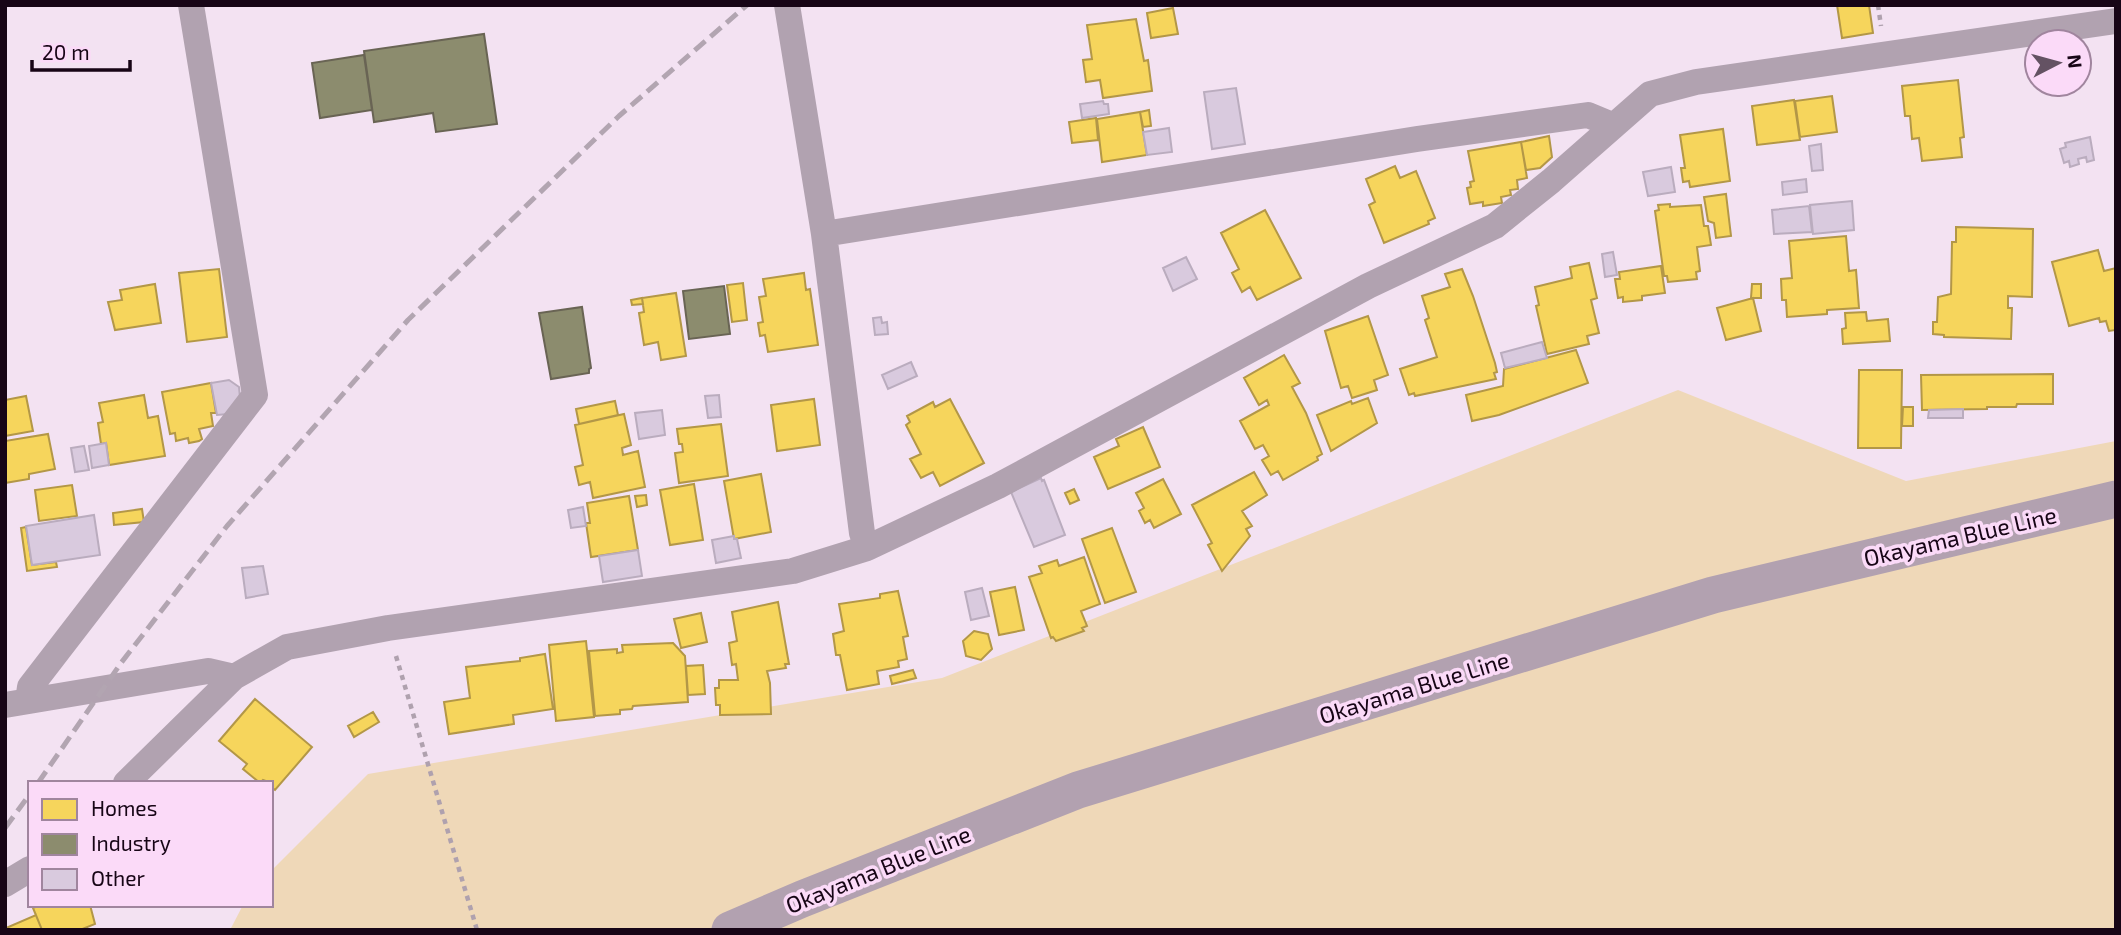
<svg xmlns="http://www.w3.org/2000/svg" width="2121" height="935" viewBox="0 0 2121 935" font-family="'Exo 2',sans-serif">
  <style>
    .green { fill: #efd8b8 }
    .homes { fill: #f6d55c; stroke: #b39747; stroke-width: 2 }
    .industry { fill: #8c8c6e; stroke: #696454; stroke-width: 2 }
    .building { fill: #d9cade; stroke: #baacbe; stroke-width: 2 }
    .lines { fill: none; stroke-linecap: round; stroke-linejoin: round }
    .path { stroke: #afa1ae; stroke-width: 4.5; stroke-dasharray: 5 5; stroke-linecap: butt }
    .minor { stroke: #b1a2b0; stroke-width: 26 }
    .secondary { stroke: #b2a1b0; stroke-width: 37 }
    .rail { stroke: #b2a5b1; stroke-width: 5; stroke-dasharray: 14 7; stroke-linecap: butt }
    .labels { text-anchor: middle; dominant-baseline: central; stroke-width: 7; stroke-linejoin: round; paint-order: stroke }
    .street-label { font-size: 23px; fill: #170516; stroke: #fbdaf8 }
  </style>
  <rect width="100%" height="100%" fill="#f3e2f2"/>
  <path class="green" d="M1678 390 1906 481 2116 441V930H230L243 905H271V871L368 774 942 678Z"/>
  <path class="homes" d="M1837 5H1869L1873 33 1842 38Z
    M1173 8 1178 34 1151 38 1147 13Z
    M1136 19 1144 61 1148 60 1152 91 1103 98 1100 80 1086 82 1083 60 1092 59 1087 25Z
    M1958 80 1964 137 1960 138 1962 157 1922 161 1919 138 1912 139 1910 116H1905L1902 86Z
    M1832 96 1837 132 1800 137 1795 101Z
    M1794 100 1800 140 1757 145 1752 106Z
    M1149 110 1151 126 1143 127 1140 112Z
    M1140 112 1147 155 1102 162 1097 119Z
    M1096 118 1098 140 1072 143 1069 122Z
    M1723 129 1730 181 1690 187 1689 181 1683 182 1681 168H1685L1680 135Z
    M1549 136 1552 157 1540 168 1526 170 1521 142Z
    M1521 142 1527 178 1517 180 1518 189 1510 190 1511 195 1501 197 1502 203 1483 206V202L1470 204 1467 188 1471 187 1470 182 1474 181 1468 151Z
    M1395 166 1400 178 1416 171 1435 218 1428 221 1429 224 1384 243 1369 205 1375 202 1366 179Z
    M1726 194 1731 236 1716 238 1714 223 1708 221 1704 197Z
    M1670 204V207L1701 205 1704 226H1708L1711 245 1697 247 1700 271 1696 272 1697 279 1668 282 1667 276H1664L1655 211 1659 210 1658 205Z
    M1265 210 1301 278 1257 300 1250 287 1242 292 1232 273 1239 269 1221 233Z
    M1956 227 2033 229 2032 297 2008 296V308H2012L2011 339 1944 337V335L1933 334V322H1937L1938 297 1951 294 1952 242H1956Z
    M1846 236 1849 271 1856 270 1859 308 1827 310V314L1787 317 1786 300H1782L1781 279 1792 278 1789 241Z
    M2098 250 2104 271 2116 268V330L2109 331 2106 321 2100 322 2099 318 2069 326 2052 262Z
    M1589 263 1597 298 1591 300 1599 333 1587 336 1589 344 1547 354 1536 306 1539 305 1535 287 1572 278 1570 267Z
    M1661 266 1665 293 1642 296V300L1623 302V297L1618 298 1615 279H1620L1619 272Z
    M219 269 227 337 187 342 179 273Z
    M1462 269 1473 296 1495 363 1497 372 1494 373 1496 379 1415 396 1414 393 1409 395 1400 369 1437 357 1425 320 1429 318 1422 296 1450 287 1445 274Z
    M804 273 806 290 810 289 818 345 768 352 765 335 760 336 758 323 763 322 759 297 766 296 763 279Z
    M743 283 747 320 732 322 727 285Z
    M155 284 161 323 115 330 108 302 122 300 120 290Z
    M1752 284H1761V298H1751Z
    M676 293 686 356 661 360 658 342 644 345 639 313 644 312 642 298Z
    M642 298 643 304 632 305 631 300Z
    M1753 298 1761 331 1726 340 1717 308Z
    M1866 312 1867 321 1888 319 1890 341 1843 344 1842 329 1846 328 1845 313Z
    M1368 316 1388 375 1374 380 1377 390 1352 398 1348 386 1341 388 1325 331Z
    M1576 350 1588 383 1499 415 1472 421 1466 395 1503 386 1504 369Z
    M1284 355 1300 383 1292 387 1306 413 1322 454 1317 457 1318 460 1283 480 1278 471 1271 475 1262 460 1269 456 1263 445 1255 449 1240 421 1269 405 1267 400 1259 405 1244 378Z
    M1859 370H1902L1901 448H1858Z
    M2053 374V404H2017L2016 407H1987V409L1922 410 1921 375Z
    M211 383 216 413H211L213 426 199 429 202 439 199 441 189 443 188 438 176 441 175 433 170 434 162 392Z
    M144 395 148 418 158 416 165 456 109 465 106 443 101 444 98 423 103 422 99 403Z
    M26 396 33 431 5 436V400Z
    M1368 398 1377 423 1331 451 1317 415 1351 401 1352 404Z
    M814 399 820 445 777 451 771 405Z
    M950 399 984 463 940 486 933 472 921 478 910 459 921 454 906 425 910 422 907 416 933 402 935 407Z
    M615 401 618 415 579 424 576 409Z
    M1903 407H1913V426H1902Z
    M624 414 631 445 622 448 623 455 638 451 645 487 593 498 590 482 579 485 575 467 583 465 575 425Z
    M721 424 728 476 679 483 675 453 683 452 682 444H679L677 429Z
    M1143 427 1160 467 1108 489 1094 457 1119 446 1116 439Z
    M48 434 55 469 29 474V479L5 483V441Z
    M1254 472 1267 495 1242 511 1252 526 1246 529 1250 536 1222 571 1208 545 1212 543 1192 505Z
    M761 474 771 532 734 539 724 481Z
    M1163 479 1181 514 1154 528 1150 520 1145 523 1139 511 1144 508 1136 493Z
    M694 484 703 540 670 545 660 490Z
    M72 485 77 516 39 521 35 490Z
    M1074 489 1079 500 1070 504 1065 493Z
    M646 495 647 505 637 507 635 496Z
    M629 496 638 550 591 557 586 523H590L587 503Z
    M142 509 144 522 114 525 113 513Z
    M26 527 32 565 56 562 57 567 27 571 21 528Z
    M1112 528 1136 592 1105 603 1082 539Z
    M1084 557 1100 604 1081 611 1087 626 1082 628 1084 631 1056 641 1053 637 1051 638 1029 577 1042 573 1039 566 1057 560 1059 566Z
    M1015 587 1024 630 999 635 990 592Z
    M898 591 908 636 903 637 907 659 898 661 899 667 877 671 879 684 847 690 840 655H836L833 634 844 631 839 604 880 598V594Z
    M778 602 789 664H785L786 668 767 671 770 683 771 714 720 715V705H716L715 688H719V680H738L736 664 732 665 729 643 737 641 732 612Z
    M701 613 707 642 681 648 674 619Z
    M974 631 988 634 992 649 981 660 966 656 963 641Z
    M586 641 594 717 556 721 549 645Z
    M673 643 685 656 688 702 633 706 632 709 620 710V714L595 716 589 651 617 649V653L623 652 622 645Z
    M545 654 553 709 513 715 514 724 449 734 444 702 470 698 466 667 520 661V658Z
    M703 665 705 694 688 695 686 666Z
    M913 670 916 678 892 684 890 676Z
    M255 699 312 747 275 790 271 787V783L263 780 260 783 243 769 247 764 219 741Z
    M373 712 379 722 354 737 348 726Z
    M40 905H90L95 924 80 930H42L33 908Z
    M36 915 42 930H7L6 928Z"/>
  <path class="industry" d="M484 34 497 124 436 132 433 113 374 122 364 51Z
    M364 55 372 110 320 118 312 63Z
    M724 286 730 334 689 339 683 291Z
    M582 307 591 368 589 369V373L551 379 539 313Z"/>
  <path class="building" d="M1236 88 1245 144 1212 149 1204 92Z
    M1103 101 1104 104H1108L1109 114 1082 118 1080 104Z
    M1169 128 1172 152 1147 155 1143 132Z
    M2090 137 2094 160 2087 162 2086 157 2078 159 2079 164 2070 167 2069 161 2064 163 2060 149 2066 147 2065 143Z
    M1821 144 1823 170 1812 171 1809 146Z
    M1671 167 1675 192 1648 196 1643 172Z
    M1806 179 1807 192 1783 195 1782 182Z
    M1852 201 1854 230 1813 234 1810 205Z
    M1809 206 1812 232 1774 234 1772 210Z
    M1613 252 1617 275 1605 277 1602 254Z
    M1186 257 1197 279 1173 291 1163 268Z
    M881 317 882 323 887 322 888 334 875 335 873 318Z
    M1542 342 1547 358 1505 368 1501 353Z
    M911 362 917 376 888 389 882 375Z
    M229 380 239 387 240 398 228 414 217 415 211 383Z
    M719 395 721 417 708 418 705 396Z
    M1963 409V418H1928L1929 410Z
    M662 410 665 435 639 439 635 413Z
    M106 443 109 465 92 468 89 446Z
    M84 446 89 470 75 472 71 448Z
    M1041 478 1042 481 1044 480 1065 535 1034 547 1011 492Z
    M583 507 586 526 571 528 568 510Z
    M94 515 100 555 32 565 26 526Z
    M734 536V539H737L741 558 716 563 712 540Z
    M638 550 642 576 603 582 599 556Z
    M263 566 268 594 246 598 242 568Z
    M982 588 989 616 971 620 965 592Z"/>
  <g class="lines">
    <path class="path" d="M1878 5 1881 26
      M396 656 477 930"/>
    <path class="minor" d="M787 5 824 234 862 533 867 548
      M824 234 1417 139 1588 115 1612 125
      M28 701 30 687 255 395 191 5
      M5 705 208 671 234 677
      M126 783 234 677 287 647 388 628 793 571 867 548 998 486 1368 286 1495 226 1551 181 1650 94 1696 82 2116 21
      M5 884 30 869"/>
    <path class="secondary" d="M730 930 802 899 1078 790 1713 595 2116 499"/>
    <path class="rail" d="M38 783 121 663 227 526 408 320 619 116 747 5
      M5 828 30 794"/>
  </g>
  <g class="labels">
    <g class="street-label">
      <text transform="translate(1960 536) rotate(-13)">Okayama Blue Line</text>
      <text transform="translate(1414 687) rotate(-17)">Okayama Blue Line</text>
      <text transform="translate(878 869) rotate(-22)">Okayama Blue Line</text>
    </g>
  </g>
  <rect width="2121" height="935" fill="none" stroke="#170516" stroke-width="14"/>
  <rect x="28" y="781" width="245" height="126" fill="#fbdaf8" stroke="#a0859e" stroke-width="2"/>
  <rect x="42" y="799" width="35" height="21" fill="#f6d55c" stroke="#a0859e" stroke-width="2"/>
  <text x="91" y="816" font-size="21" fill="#170516">Homes</text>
  <rect x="42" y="834" width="35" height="21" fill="#8c8c6e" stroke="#a0859e" stroke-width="2"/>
  <text x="91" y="851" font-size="21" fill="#170516">Industry</text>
  <rect x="42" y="869" width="35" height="21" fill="#d9cade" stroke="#a0859e" stroke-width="2"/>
  <text x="91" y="886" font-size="21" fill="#170516">Other</text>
  <g transform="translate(2058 63) rotate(84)"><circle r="33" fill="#fbdaf8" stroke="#a0859e" stroke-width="2"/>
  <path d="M0-5L12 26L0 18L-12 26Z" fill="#645263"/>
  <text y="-10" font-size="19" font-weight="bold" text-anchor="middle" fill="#170516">N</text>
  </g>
  <path d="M32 60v10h98v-10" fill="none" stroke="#170516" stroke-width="3.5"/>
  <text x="42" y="60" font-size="21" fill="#170516" stroke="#fbdaf8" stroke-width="5" paint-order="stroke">20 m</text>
</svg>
